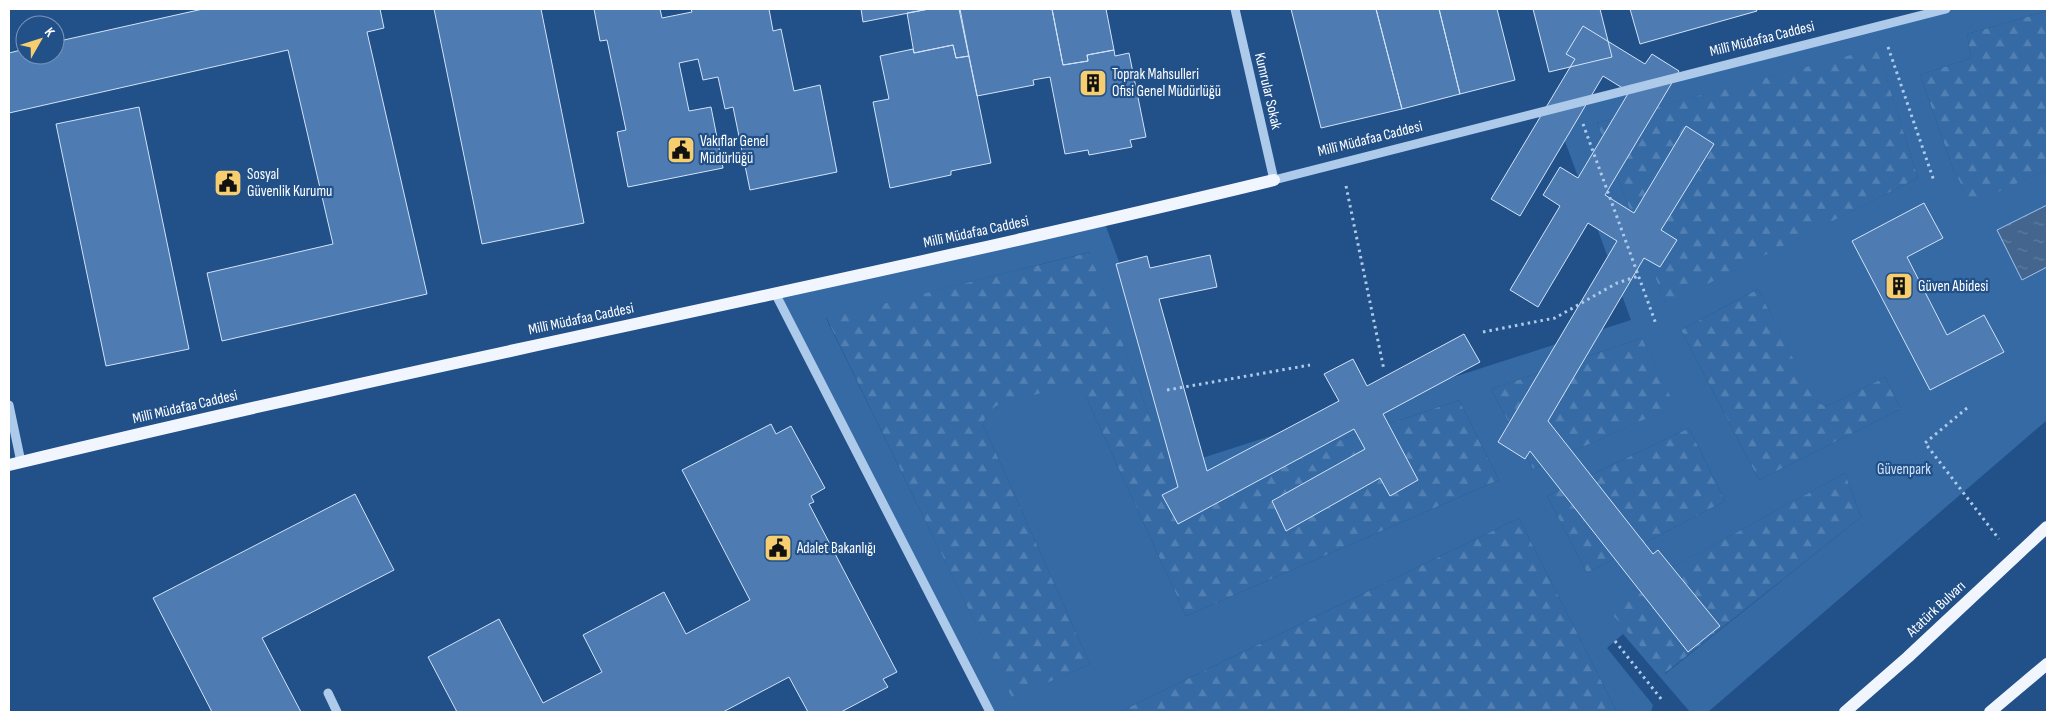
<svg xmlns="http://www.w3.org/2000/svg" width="2056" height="721" viewBox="0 0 2056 721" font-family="'Sofia Sans Condensed',sans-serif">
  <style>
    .forest { fill: url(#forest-firs) }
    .park { fill: #356aa5; fill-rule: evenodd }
    .water { fill: url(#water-ripples); stroke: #a1c5eb }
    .building { fill: #4e7cb2; stroke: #d1e3f8 }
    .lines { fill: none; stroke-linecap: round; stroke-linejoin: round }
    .path { stroke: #adcaea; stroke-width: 3; stroke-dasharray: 2.5 4; stroke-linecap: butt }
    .minor { stroke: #adcaea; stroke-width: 9 }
    .major { stroke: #f1f6fe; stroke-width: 12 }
    .labels { text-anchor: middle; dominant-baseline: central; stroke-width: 4.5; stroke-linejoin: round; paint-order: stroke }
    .street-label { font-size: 15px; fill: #fff; stroke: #225088 }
    .poi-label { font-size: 15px; fill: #fff; stroke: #225088; text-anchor: start }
    .park-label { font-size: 15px; fill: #d1e3f8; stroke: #225088 }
  </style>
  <defs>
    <pattern id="forest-firs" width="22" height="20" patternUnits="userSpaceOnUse" patternTransform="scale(1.25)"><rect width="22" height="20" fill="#356aa5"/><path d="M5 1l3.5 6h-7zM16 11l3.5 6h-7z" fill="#5380b2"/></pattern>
    <pattern id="water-ripples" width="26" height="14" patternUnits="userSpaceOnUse" patternTransform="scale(1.25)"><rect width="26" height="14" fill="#44668e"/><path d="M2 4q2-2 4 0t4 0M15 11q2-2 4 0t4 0" fill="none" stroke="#607d9f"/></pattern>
  </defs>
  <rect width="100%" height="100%" fill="#225088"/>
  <path class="forest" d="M2047 11V170L1971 205 1953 169 1920 75 1971 58 1967 34Z
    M1877 47 1918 178 1666 306 1597 123Z
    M1091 252 1148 413 1200 487 1459 400 1499 480 1186 616 1086 397 983 424 1090 664 1012 699 826 317Z
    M1758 289 1815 400 1825 406 1832 404 1885 377 1901 409 1759 480 1681 330Z
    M1642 338 1676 406 1533 469 1491 389Z
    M1689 428 1725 501 1587 573 1547 496Z
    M1845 473 1861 517 1664 674 1603 605Z
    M1519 518 1617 712H1119Z"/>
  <path class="park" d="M1946 9H2047V11L1967 34 1971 58 1920 75 1953 169 1971 204 2047 170V205L1997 230 2022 280 2047 267V420L1708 712H1690L1623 634 1607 648 1653 705 1651 712H1617L1519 518 1119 712H990L775 293 1104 221 1193 461 1631 320 1553 109ZM1877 48 1918 178 1666 305 1597 123ZM1924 203 1943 238 1907 257 1947 335 1984 315 2004 351 1930 390 1852 241ZM1090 252 1170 474 1200 487 1459 400 1499 480 1186 616 1086 397 1078 388 1068 385 996 406 987 413 983 424 1090 664 1012 698 826 318ZM1758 289 1814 400 1825 406 1832 404 1885 377 1901 409 1759 480 1681 330ZM1642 338 1675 406 1533 469 1491 389ZM1689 428 1725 501 1587 573 1547 496ZM1845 473 1861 517 1665 674 1604 605Z"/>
  <path class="water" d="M2047 205V267L2022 280 1997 230Z"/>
  <path class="building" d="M203 9H380L384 28 367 32 427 294 222 341 207 273 333 244 288 50 9 113V53L25 49V55H55V42Z
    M434 9H541L584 223 482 244Z
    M594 9H660L662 18 692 12 691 9H769L773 31 781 29 794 91 820 85 837 172 750 190 733 107 725 109 718 77 703 80 698 59 679 63 689 111 711 107 723 168 628 187 617 132 626 130 607 40 600 41Z
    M861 9H929L863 22Z
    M929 9H960L969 56 956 58 953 45 914 53 907 13Z
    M959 9H1052L1063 65 1088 61 1087 55 1114 50 1115 56 1129 53 1146 137 1130 140 1132 147 1089 155 1088 150 1065 154 1050 77 1033 80 1034 85 977 96Z
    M1052 9H1106L1114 50 1087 55 1088 61 1063 65Z
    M1291 9H1376L1402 109 1321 128Z
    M1376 9H1439L1460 94 1402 109Z
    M1439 9H1497L1515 80 1460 94Z
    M1533 9H1600L1612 57 1549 72Z
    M1630 9H1756L1757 11 1640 44Z
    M1583 26 1645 64 1652 54 1679 71 1605 195 1634 213 1686 126 1714 144 1661 230 1677 240 1660 267 1644 258 1548 421 1653 554 1658 550 1720 626 1688 652 1530 451 1525 459 1498 442 1617 241 1588 223 1538 307 1510 290 1560 206 1543 195 1560 167 1578 178 1629 92 1603 76 1520 216 1491 199 1575 59 1566 54Z
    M953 45 956 58 969 56 991 163 951 171V175L890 188 873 102 889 99 880 56 913 49 914 53Z
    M139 107 189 349 106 366 56 124Z
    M1924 203 1943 238 1907 257 1947 335 1984 315 2004 352 1930 390 1852 241Z
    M1210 255 1217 287 1159 299 1207 471 1339 401 1324 374 1353 359 1367 386 1464 334 1480 362 1383 414 1418 480 1390 496 1380 478 1286 531 1272 501 1365 449 1354 429 1178 524 1162 495 1178 487 1116 264 1147 256 1150 268Z
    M771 424 776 434 791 426 825 488 811 496 814 502 809 504 897 672 883 679 888 687 841 712H808L789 677 723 712H457L428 657 499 619 543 703 602 672 583 635 664 592 686 634 750 600 682 470Z
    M355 494 394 570 262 638 301 712H212L153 598Z"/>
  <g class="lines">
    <path class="path" d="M1888 47 1934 181
      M1583 124 1656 324
      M1346 186 1384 370
      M1483 332 1555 318 1617 283 1639 276
      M1167 390 1310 365
      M1967 408 1925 443 1999 539
      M1615 641 1662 700"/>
    <path class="minor" d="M1235 9 1274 180 1946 9
      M775 293 990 712
      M9 405 21 462
      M328 693 337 712"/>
    <path class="major" d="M9 465C429 363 854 282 1274 180
      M1845 712 1908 657 2047 527
      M1990 712 2047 664"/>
  </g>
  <defs>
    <symbol id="building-square" viewBox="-11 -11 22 22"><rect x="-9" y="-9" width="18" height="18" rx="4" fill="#f6cd6f" stroke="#225088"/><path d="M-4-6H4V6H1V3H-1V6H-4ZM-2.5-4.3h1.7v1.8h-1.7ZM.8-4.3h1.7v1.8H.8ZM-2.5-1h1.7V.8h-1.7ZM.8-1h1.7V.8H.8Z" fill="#111"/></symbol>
    <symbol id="civic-square" viewBox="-11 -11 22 22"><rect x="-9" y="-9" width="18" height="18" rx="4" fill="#f6cd6f" stroke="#225088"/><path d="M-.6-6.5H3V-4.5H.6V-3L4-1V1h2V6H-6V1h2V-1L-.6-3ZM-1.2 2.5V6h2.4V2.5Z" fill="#111"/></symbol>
  </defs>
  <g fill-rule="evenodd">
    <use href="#building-square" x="1077" y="67" width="32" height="32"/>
    <use href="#civic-square" x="665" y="134" width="32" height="32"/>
    <use href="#civic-square" x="212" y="167" width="32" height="32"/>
    <use href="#building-square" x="1883" y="270" width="32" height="32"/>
    <use href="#civic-square" x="762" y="532" width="32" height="32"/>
  </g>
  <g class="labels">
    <g class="street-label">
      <text transform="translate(1762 39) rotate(-14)">Millî Müdafaa Caddesi</text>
      <text transform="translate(1268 91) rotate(77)">Kumrular Sokak</text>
      <text transform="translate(1370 139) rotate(-14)">Millî Müdafaa Caddesi</text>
      <text transform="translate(976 232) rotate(-12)">Millî Müdafaa Caddesi</text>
      <text transform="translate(581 319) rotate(-12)">Millî Müdafaa Caddesi</text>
      <text transform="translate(185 407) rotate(-13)">Millî Müdafaa Caddesi</text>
      <text transform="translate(1936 609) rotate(-43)">Atatürk Bulvarı</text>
    </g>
    <g class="poi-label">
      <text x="1112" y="74">Toprak Mahsulleri<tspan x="1112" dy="17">Ofisi Genel Müdürlüğü</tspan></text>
      <text x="700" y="141">Vakıflar Genel<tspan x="700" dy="17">Müdürlüğü</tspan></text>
      <text x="247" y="174">Sosyal<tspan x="247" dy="17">Güvenlik Kurumu</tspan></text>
      <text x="1918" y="286">Güven Abidesi</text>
      <text x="797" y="548">Adalet Bakanlığı</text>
    </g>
    <g class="park-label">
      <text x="1904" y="469">Güvenpark</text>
    </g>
  </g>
  <rect width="2056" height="721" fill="none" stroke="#ffffff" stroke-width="20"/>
  <g transform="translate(40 40) rotate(51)"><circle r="24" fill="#225088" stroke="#7a96b8"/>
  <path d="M0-4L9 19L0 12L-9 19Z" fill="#f6cd6f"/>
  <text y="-8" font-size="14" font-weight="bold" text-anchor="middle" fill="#ffffff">K</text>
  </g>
</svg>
